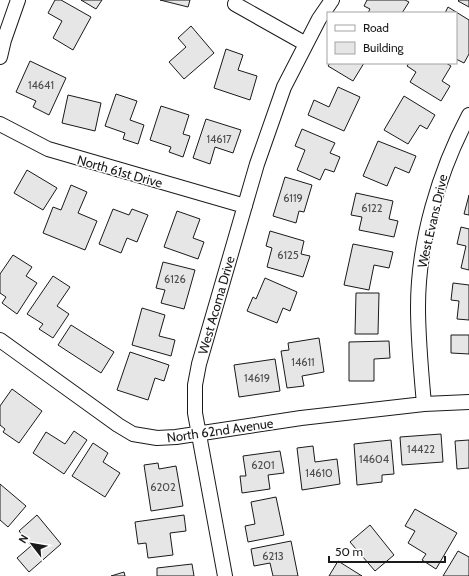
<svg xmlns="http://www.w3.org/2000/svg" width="469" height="576" viewBox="0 0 469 576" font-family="Cabin,sans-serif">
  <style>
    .building { fill: #e6e6e6; stroke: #1a1a1a }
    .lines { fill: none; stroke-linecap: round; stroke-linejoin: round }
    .minor-casing { stroke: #1a1a1a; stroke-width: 16 }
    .minor { stroke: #fff; stroke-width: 14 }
    .labels { text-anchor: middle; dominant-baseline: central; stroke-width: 3; stroke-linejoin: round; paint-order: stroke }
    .number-label { font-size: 11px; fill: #4d4d4d }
    .street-label { font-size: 13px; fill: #1a1a1a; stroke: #fff }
  </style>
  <rect width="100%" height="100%" fill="#fff"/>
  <path class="building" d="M55 0H61L91 17 73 50 53 38 62 21 48 13Z
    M81 0H102L96 9Z
    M160 0H190L188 7Z
    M367 0H405L409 2 402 13H368L370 9 364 6Z
    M459 0H469V7L458 1Z
    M448 7 469 20V54L464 63 456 59V13H445Z
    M191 26 214 53 184 79 169 62 186 47 178 38Z
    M226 49 243 55 238 70 257 76 250 100 214 88Z
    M30 61 66 78 49 115 33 107 36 101 16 92Z
    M330 63H364L353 81 328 66Z
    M409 63H446L451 66 442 81 450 86 441 101 410 82 416 72 407 66Z
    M338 87 360 97 344 131 308 115 314 100 329 107Z
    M116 94 137 101 130 120 144 125 138 144 123 139 125 133 105 126Z
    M68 95 101 103 95 131 62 123Z
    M404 96 435 115 427 129 420 125 408 144 384 130Z
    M161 106 189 115 183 134 190 136 183 157 169 152 171 147 150 140Z
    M206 119 241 130 233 153 215 147 210 164 193 158Z
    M302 129 335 143 330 153 340 157 334 172 325 169 320 180 297 170 305 150 295 146Z
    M378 141 416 156 409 173 395 167 387 186 363 176Z
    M27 170 57 188 43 210 14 193Z
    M285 177 312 185 304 212 299 211 296 223 273 216Z
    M71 185 87 192 78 213 97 221 85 250 43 233 53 207 61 210Z
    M356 193 393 201 389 219 398 221 394 237 359 230 362 217 351 215Z
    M469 195V215L464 214Z
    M113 209 129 215 132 209 148 215 137 242 127 238 121 253 99 244Z
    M177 211 200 219 193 238 204 242 198 259 164 247Z
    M461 227 469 229V270L461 268 466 246 457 244Z
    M270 231 304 241 301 254 310 256 303 277 267 267 272 248 266 246Z
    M353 244 393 252 389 268 374 265 369 290 344 285Z
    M13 255 32 267 26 276 37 283 17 314 2 303 6 297 0 293V274Z
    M163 262 195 270 184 309 161 303 165 290 156 288Z
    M53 276 70 287 57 306 69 314 53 338 39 329 43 324 27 314Z
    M265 278 297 292 290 311 283 308 277 323 247 311 253 297 256 299Z
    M453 283 469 285V320L457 319 459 301 451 300Z
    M356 293H379L378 334H355Z
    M142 308 165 315 159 336 175 340 171 356 132 345Z
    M71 325 114 352 101 373 58 345Z
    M451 335H469V354L451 353Z
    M319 338 324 372 302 376 304 386 287 388 281 351 289 350 288 343Z
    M389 341 390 358 374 359V381H349V342Z
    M130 352 169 365 164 381 155 378 148 400 117 390Z
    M275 359 280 391 239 397 234 365Z
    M12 389 42 411 19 443 3 432 5 429 0 425V406Z
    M74 431 87 440 64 474 33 453 46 432 65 444Z
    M441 434 443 462 402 465 400 437Z
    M391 440 394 474 382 475V482L357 485 354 444Z
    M469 440V468L457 469 455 441Z
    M93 443 108 453 103 462 120 473 105 497 72 476Z
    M313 446 315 462 337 459 340 484 302 490 297 448Z
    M280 451 284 473 268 475 270 489 242 493 240 476H246L243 456Z
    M158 463 159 469 176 466 183 506 151 511 144 465Z
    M0 484 26 506 8 527 0 520Z
    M276 497 284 535 248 542 245 526 255 524 251 502Z
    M415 509 457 533 436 569 422 560 426 554 408 543 415 531 405 526Z
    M37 515 61 544 29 572 17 558 31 546 19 531Z
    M184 515 186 531 170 533 173 555 148 558 146 543 138 544 135 522Z
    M370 525 394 555 375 571 350 542Z
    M291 541 298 576H273L270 563 254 566 251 549Z
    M458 551 469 557V576H443Z
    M338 561 362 576H329Z
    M192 564 194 576H157V568Z
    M124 572 125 576H111Z"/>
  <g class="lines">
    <defs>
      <path id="minor" d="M235 4 306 44
        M0 57 4 40 18 0
        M0 124 48 149 245 206
        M0 340 118 425 133 434 157 438 176 437 301 418 424 404 469 402
        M424 404C421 371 418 339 418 307 418 242 439 171 469 115
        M225 576 195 413V385L199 364 257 164 284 87 319 19 332 0"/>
    </defs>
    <use href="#minor" class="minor-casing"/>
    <use href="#minor" class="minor"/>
  </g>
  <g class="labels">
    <g class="number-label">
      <text x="41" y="85">14641</text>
      <text x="219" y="139">14617</text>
      <text x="293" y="198">6119</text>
      <text x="372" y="208">6122</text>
      <text x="288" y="255">6125</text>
      <text x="175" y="279">6126</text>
      <text x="303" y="362">14611</text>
      <text x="257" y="378">14619</text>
      <text x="421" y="449">14422</text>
      <text x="374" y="459">14604</text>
      <text x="263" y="465">6201</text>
      <text x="319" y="473">14610</text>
      <text x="163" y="487">6202</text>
      <text x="273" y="556">6213</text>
    </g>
    <g class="street-label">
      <text transform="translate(120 171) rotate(16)">North 61st Drive</text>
      <text transform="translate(432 221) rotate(-77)">West Evans Drive</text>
      <text transform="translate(216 305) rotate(-74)">West Acoma Drive</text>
      <text transform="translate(220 430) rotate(-8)">North 62nd Avenue</text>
    </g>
  </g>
  <rect x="327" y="12" width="130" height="52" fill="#ffffff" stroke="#a3a3a3"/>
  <rect x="335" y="25" width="20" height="6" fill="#ffffff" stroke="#a3a3a3"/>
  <text x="363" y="32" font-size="12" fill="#1a1a1a">Road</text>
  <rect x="335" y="42" width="20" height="12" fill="#e6e6e6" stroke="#a3a3a3"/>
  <text x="363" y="52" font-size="12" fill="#1a1a1a">Building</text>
  <g transform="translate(32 544) rotate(301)" stroke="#ffffff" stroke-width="3" paint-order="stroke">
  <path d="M0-3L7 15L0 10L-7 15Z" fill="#1a1a1a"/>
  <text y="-6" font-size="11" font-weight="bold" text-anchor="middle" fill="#1a1a1a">N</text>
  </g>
  <path d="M329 556v6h116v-6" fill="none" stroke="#1a1a1a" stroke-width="2"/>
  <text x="335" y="556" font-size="12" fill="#1a1a1a" stroke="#ffffff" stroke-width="3" paint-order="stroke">50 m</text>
</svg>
